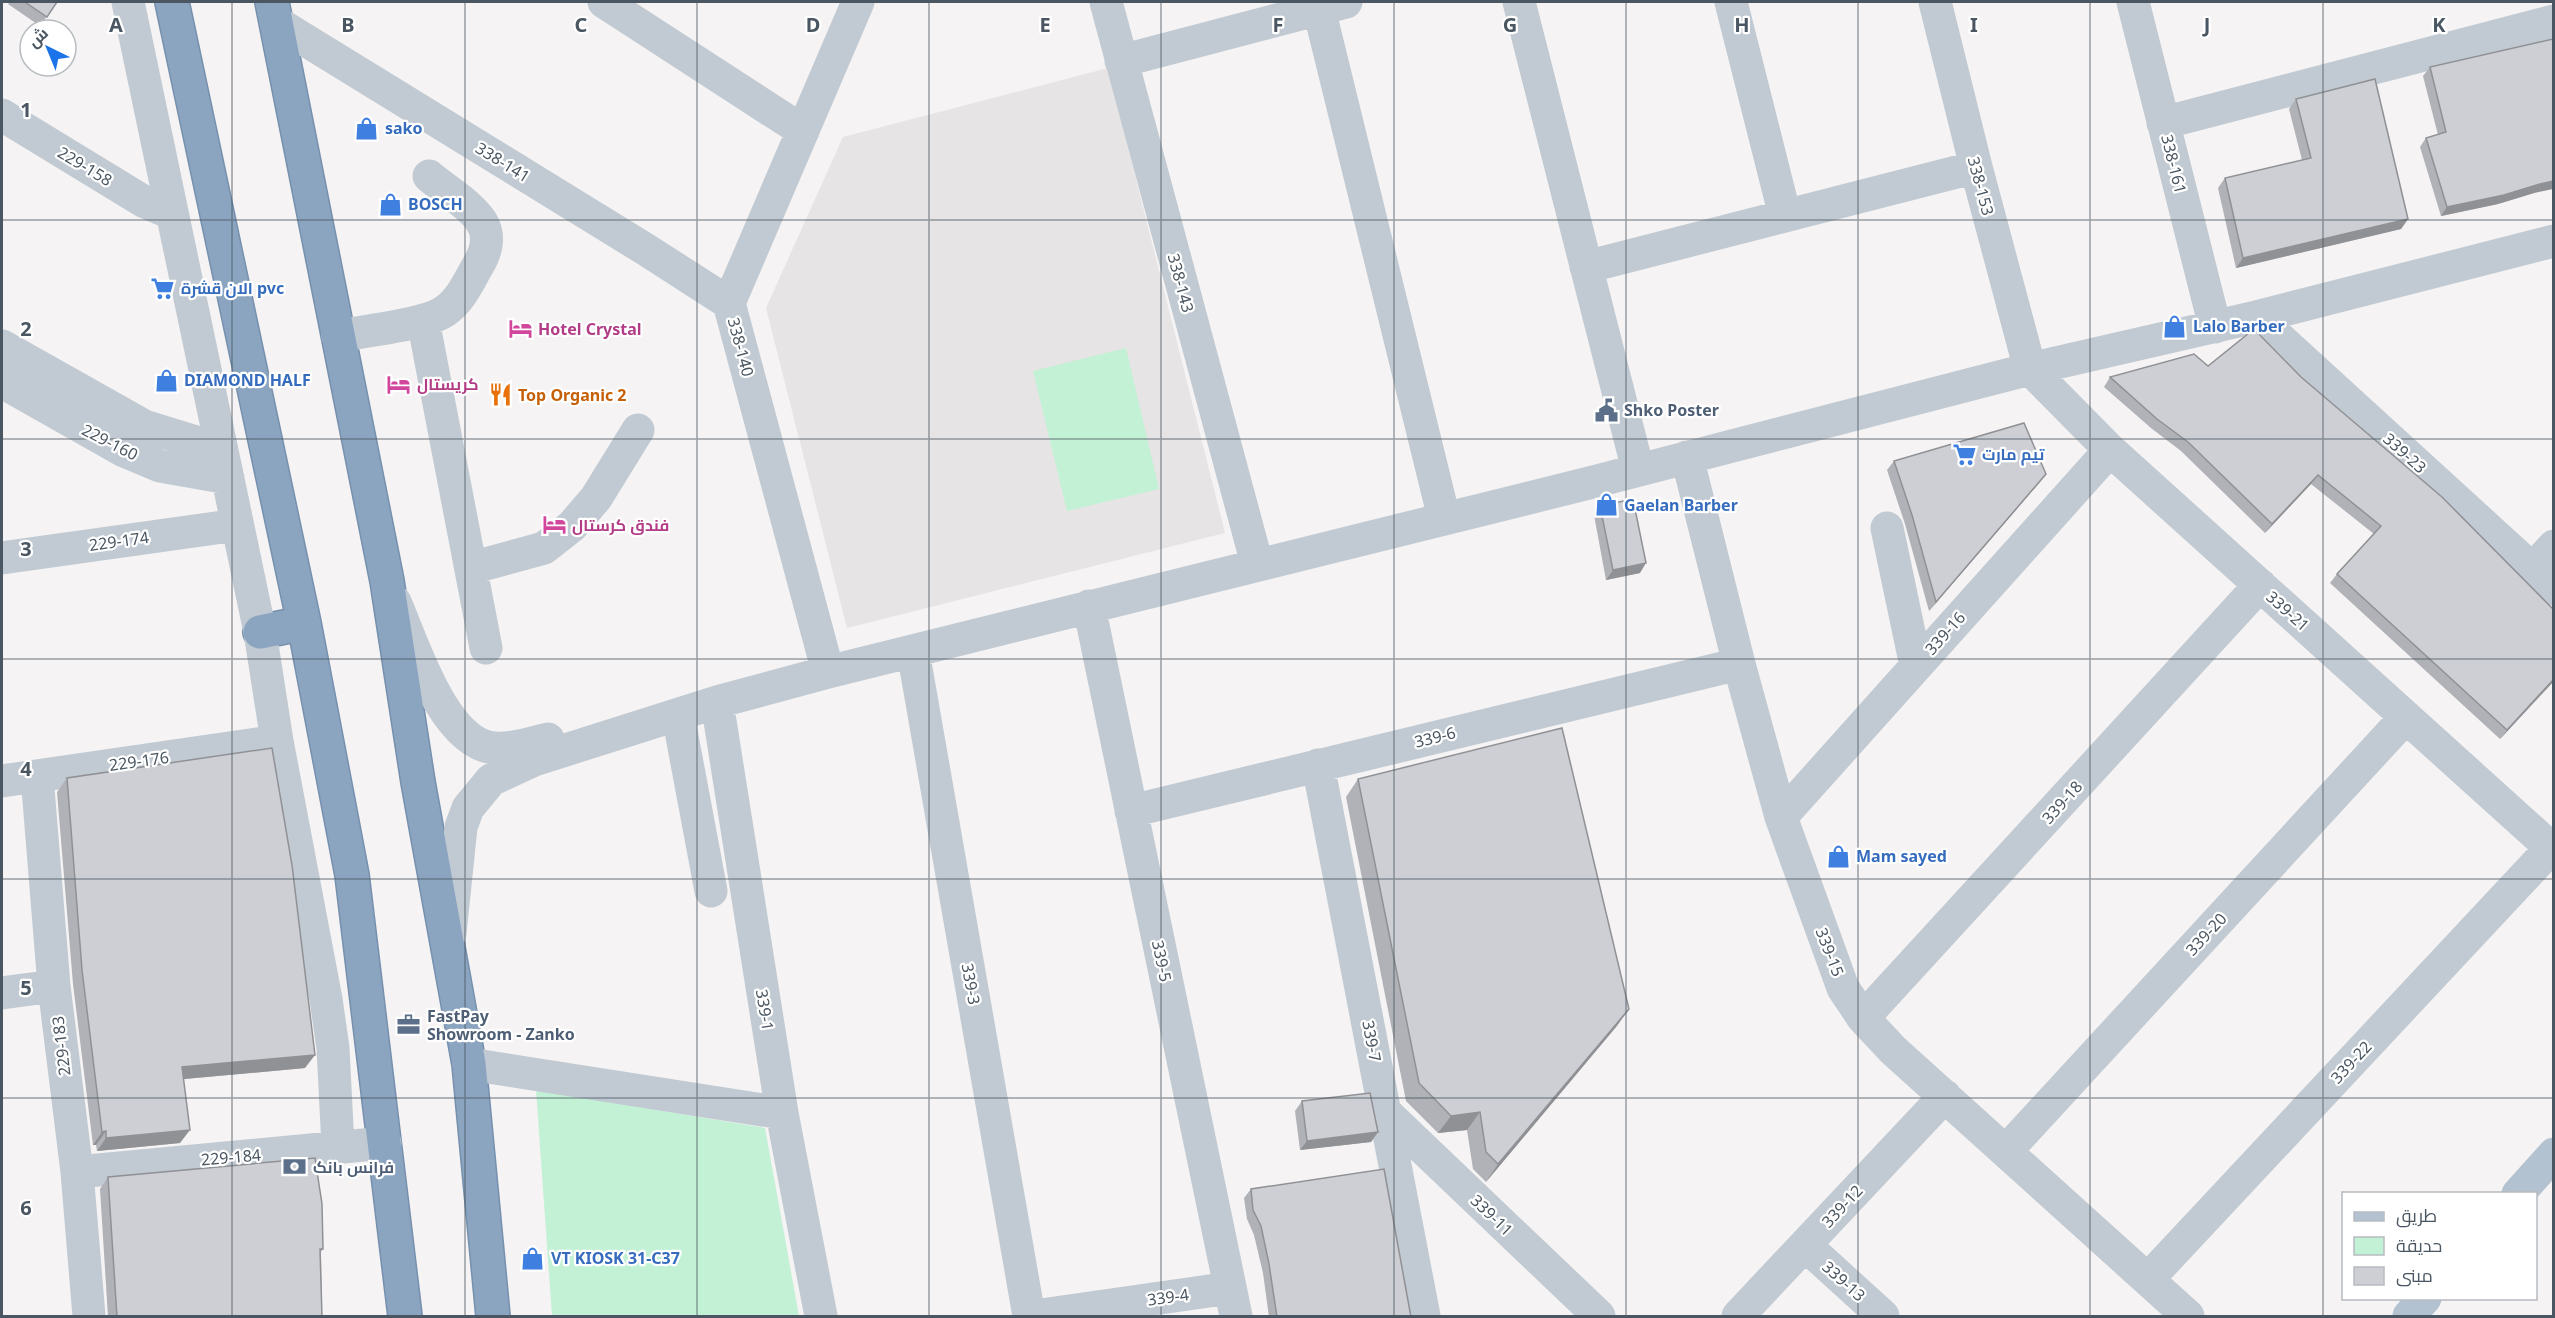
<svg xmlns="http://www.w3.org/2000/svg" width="2555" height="1318" viewBox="0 0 2555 1318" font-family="'Noto Sans',Cairo,sans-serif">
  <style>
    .education { fill: #e6e4e5 }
    .green { fill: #c3f1d5 }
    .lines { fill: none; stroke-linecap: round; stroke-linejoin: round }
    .highway-casing { stroke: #7690ad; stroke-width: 36 }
    .minor { stroke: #c1cad2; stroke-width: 33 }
    .major { stroke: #b3c2d1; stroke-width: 33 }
    .highway { stroke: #8ba5c1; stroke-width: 33 }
    .wall { fill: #b0b2b7 }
    .shaded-wall { fill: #909195 }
    .building { fill: #cdcfd5; stroke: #909195; stroke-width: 1.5 }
    .grid { fill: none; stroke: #4a5661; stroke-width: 1.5; stroke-opacity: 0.55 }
    .labels { text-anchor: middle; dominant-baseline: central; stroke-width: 4.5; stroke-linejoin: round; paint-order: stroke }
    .shop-label { font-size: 16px; font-weight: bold; fill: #366cbe; stroke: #fff; text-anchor: start }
    .street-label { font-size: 16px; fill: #4a5661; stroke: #fff }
    .hotel-label { font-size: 16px; font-weight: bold; fill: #b23c85; stroke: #fff; text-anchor: start }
    .food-label { font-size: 16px; font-weight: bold; fill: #c56008; stroke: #fff; text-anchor: start }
    .service-label { font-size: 16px; font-weight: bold; fill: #4e5e75; stroke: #fff; text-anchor: start }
    .grid-label { font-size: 20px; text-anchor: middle; font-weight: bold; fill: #4a5661; stroke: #fff; stroke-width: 4.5; stroke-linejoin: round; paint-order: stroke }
  </style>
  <rect width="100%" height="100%" fill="#f5f3f3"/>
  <path class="education" d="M1108 68 1225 533 847 628 766 308 843 137Z"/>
  <path class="green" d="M1126 348 1159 489 1067 511 1033 371Z
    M536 1090 765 1128 799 1316H552Z"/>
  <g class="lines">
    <defs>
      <path id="highway" d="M172 2 304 623 352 875 405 1316
        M272 2 387 581 418 782 469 1064 493 1316
        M260 632 304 623"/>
    </defs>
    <use href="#highway" class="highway-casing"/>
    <path class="minor" d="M128 2 260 632 277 741 326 999 333 1048 338 1147
      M604 2 803 131
      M1106 2 1257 564
      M1519 2 1638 470
      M1731 2 1785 216
      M1935 2 1976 167 2030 369 2110 450 2551 848
      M2133 2 2215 327
      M1319 9 1444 518
      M276 22 645 249 729 303
      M1121 61 1346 2
      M2 115 143 201 171 213
      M2163 123 2554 21
      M1586 267 1976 167
      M2256 317 2554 589
      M423 320 486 648
      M338 336C364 331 425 325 445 311 460 301 468 283 477 267 486 253 491 236 481 221 469 203 445 190 429 176
      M2 346 144 426 222 450
      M2 382 122 450 160 466 228 478
      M1687 457 1739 664 1781 817 1843 988 1863 1018 1893 1050 2188 1316
      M1887 528 1916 666
      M2 558 237 525
      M471 568 544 548 572 526 596 498 638 430
      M2532 570 2554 546
      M395 602C413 643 443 743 494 748 512 750 531 743 548 739
      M1089 606 1236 1316
      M913 651 1029 1316
      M828 672 729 303 858 2
      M717 702 782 1113 821 1316
      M678 715 711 891
      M1318 765 1424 1316
      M37 776 54 986 77 1172 89 1316
      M2 781 277 741
      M1131 811 1739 664
      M1781 817 2110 450
      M450 933 461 827 468 808 491 780 534 760 717 702 828 672 1593 482 2030 369 2256 317 2554 241
      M2 993 54 986
      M1863 1018 2260 585
      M469 1064 782 1113
      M1386 1113 1599 1316
      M2006 1151 2406 717
      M77 1172 385 1143
      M1805 1245 1883 1316
      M2148 1279 2554 845
      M1034 1316 1230 1288
      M1738 1316 1945 1096"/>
    <path class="major" d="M2518 1194 2554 1154
      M2409 1316 2425 1298"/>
    <use href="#highway" class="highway"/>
  </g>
  <path class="wall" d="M10 2H57L40 26 8 4Z
    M2430 67 2534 193 2498 204 2441 216 2420 147 2426 138 2438 135 2423 76Z
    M2296 99 2408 219 2401 229 2236 268 2218 188 2225 178 2302 160 2289 109Z
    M2194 354 2553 682 2500 739 2330 583 2337 574 2374 534 2311 484 2265 533 2181 451 2151 428 2104 387 2110 377Z
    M1894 461 2039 483 1929 611 1905 524 1887 470Z
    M1600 506 1640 573 1606 580 1594 515Z
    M67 778 305 1068 184 1079 180 1143 97 1151 96 1145H93L73 984 57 792Z
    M1358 779 1629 1009 1616 1027 1486 1182 1473 1169 1467 1130 1438 1133 1406 1101 1346 797Z
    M1302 1101 1378 1132 1371 1142 1300 1150 1295 1111Z
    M108 1177 323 1249 321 1252 322 1317H108L100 1189Z
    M1251 1189 1411 1317H1269L1263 1273 1254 1235 1247 1219 1244 1198Z"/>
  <path class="shaded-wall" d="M2553 181V189L2534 193 2498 204 2441 216 2447 207Z
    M2408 219 2401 229 2236 268 2243 258Z
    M2046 474 2039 483 1929 611 1936 602Z
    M2318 475 2311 484 2265 533 2272 524Z
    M1646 563 1640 573 1606 580 1613 570Z
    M2553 680V682L2500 739 2507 730Z
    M1629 1009 1616 1027 1486 1182 1498 1164Z
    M315 1055 305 1068 173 1080 182 1067Z
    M1480 1112 1467 1130 1438 1133 1451 1116Z
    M190 1130 180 1143 97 1151 106 1138Z
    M106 1131 96 1145H93L102 1132Z
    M1378 1132 1371 1142 1300 1150 1307 1141Z"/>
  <path class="building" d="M25 2H57L47 17Z
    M2553 39V181L2540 184 2504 195 2447 207 2426 138 2446 132 2430 67Z
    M2375 79 2408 219 2243 258 2225 178 2311 158 2296 99Z
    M2254 329 2301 377 2442 497 2553 609V680L2507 730 2337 574 2381 526 2318 475 2272 524 2188 442 2157 419 2110 377 2194 354 2208 366Z
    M2024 423 2046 474 1936 602 1912 515 1894 461Z
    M1633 499 1646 563 1613 570 1600 506Z
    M1562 728 1629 1009 1498 1164 1486 1152 1480 1112 1451 1116 1419 1083 1358 779Z
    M272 748 292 865 315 1055 182 1067 190 1130 106 1138V1131L102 1132 82 970 67 778Z
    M1370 1093 1378 1132 1307 1141 1302 1101Z
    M315 1158 322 1204 323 1249H320L322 1317H117L108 1177Z
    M1384 1169 1411 1317H1277L1269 1264 1261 1226 1253 1210 1251 1189Z"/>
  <path class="grid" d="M232 2V1316M465 2V1316M697 2V1316M929 2V1316M1161 2V1316M1394 2V1316M1626 2V1316M1858 2V1316M2090 2V1316M2323 2V1316M2 220H2554M2 439H2554M2 659H2554M2 879H2554M2 1098H2554"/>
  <defs>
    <symbol id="shop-bare" viewBox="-9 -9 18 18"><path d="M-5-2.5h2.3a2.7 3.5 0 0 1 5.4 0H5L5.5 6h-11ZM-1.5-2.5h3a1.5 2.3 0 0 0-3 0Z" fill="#3f7fe0" stroke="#fff" stroke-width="2.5" paint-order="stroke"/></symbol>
    <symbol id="supermarket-bare" viewBox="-9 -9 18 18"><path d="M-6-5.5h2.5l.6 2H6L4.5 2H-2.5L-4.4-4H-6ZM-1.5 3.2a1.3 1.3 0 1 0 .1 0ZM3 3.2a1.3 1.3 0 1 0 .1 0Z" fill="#3f7fe0" stroke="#fff" stroke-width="2.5" paint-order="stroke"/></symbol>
    <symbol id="hotel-bare" viewBox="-9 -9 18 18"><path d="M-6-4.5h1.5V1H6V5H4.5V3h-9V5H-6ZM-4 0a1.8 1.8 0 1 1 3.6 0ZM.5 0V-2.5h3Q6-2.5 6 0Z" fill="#d1479c" stroke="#fff" stroke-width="2.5" paint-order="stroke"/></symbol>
    <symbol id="restaurant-bare" viewBox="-9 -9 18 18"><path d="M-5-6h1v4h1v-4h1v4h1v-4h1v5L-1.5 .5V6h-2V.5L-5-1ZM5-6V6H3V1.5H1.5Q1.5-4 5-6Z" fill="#e8710a" stroke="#fff" stroke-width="2.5" paint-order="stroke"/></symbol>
    <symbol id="civic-bare" viewBox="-9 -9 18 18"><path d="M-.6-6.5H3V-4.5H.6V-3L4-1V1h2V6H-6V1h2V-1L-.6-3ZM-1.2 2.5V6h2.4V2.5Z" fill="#5c6f8a" stroke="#fff" stroke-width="2.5" paint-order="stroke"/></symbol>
    <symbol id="office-bare" viewBox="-9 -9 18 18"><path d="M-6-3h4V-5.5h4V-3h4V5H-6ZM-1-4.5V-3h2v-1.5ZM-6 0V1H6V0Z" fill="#5c6f8a" stroke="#fff" stroke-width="2.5" paint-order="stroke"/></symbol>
    <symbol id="bank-bare" viewBox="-9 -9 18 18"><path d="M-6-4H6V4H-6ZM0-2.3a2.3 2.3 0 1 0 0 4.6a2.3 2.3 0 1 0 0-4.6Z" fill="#5c6f8a" stroke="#fff" stroke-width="2.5" paint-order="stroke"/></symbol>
  </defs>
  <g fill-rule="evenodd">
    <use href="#shop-bare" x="350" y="112" width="33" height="33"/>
    <use href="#shop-bare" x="374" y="188" width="33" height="33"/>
    <use href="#supermarket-bare" x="146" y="272" width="33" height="33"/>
    <use href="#shop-bare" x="2158" y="310" width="33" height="33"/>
    <use href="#hotel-bare" x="504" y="312" width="33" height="33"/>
    <use href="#shop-bare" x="150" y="364" width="33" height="33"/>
    <use href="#hotel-bare" x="382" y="368" width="33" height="33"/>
    <use href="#restaurant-bare" x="484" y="378" width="33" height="33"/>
    <use href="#civic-bare" x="1590" y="394" width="33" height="33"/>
    <use href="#supermarket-bare" x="1948" y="438" width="33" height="33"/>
    <use href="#shop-bare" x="1590" y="488" width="33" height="33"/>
    <use href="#hotel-bare" x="538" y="508" width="33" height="33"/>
    <use href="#shop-bare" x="1822" y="840" width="33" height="33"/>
    <use href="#office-bare" x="392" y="1008" width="33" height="33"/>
    <use href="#bank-bare" x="278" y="1150" width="33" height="33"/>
    <use href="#shop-bare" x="516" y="1242" width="33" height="33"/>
  </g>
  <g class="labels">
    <g class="shop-label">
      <text x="385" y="128">sako</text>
      <text x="408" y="204">BOSCH</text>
      <text x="181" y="288">الان قشرة pvc</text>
      <text x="2193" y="326">Lalo Barber</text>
      <text x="184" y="380">DIAMOND HALF</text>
      <text x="1982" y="454">تيم مارت</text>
      <text x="1624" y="505">Gaelan Barber</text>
      <text x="1856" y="856">Mam sayed</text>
      <text x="551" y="1258">VT KIOSK 31-C37</text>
    </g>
    <g class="street-label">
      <text transform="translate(503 162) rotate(32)">338-141</text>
      <text transform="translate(2174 164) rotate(76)">338-161</text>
      <text transform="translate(85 166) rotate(31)">229-158</text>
      <text transform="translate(1981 186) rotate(75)">338-153</text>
      <text transform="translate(1181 283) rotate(75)">338-143</text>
      <text transform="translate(741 347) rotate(75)">338-140</text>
      <text transform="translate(110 442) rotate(27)">229-160</text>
      <text transform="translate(2405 453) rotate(42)">339-23</text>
      <text transform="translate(119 541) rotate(-8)">229-174</text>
      <text transform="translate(2288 611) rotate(42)">339-21</text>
      <text transform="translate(1945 633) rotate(-48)">339-16</text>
      <text transform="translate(1435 737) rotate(-14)">339-6</text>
      <text transform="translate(139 761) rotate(-8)">229-176</text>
      <text transform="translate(2062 802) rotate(-48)">339-18</text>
      <text transform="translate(2206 934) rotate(-47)">339-20</text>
      <text transform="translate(1830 952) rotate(69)">339-15</text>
      <text transform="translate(1162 961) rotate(78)">339-5</text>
      <text transform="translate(971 984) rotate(80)">339-3</text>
      <text transform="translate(765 1010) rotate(81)">339-1</text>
      <text transform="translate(1372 1041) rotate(79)">339-7</text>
      <text transform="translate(61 1046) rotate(-97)">229-183</text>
      <text transform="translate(2351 1062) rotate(-47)">339-22</text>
      <text transform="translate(231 1157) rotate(-5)">229-184</text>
      <text transform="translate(1842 1206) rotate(-47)">339-12</text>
      <text transform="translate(1492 1215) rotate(44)">339-11</text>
      <text transform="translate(1844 1281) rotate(42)">339-13</text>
      <text transform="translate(1168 1297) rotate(-8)">339-4</text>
    </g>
    <g class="hotel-label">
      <text x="538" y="329">Hotel Crystal</text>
      <text x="417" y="384">كريستال</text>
      <text x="572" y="525">فندق کرستال</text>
    </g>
    <g class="food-label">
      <text x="518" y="395">Top Organic 2</text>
    </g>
    <g class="service-label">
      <text x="1624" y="410">Shko Poster</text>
      <text x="427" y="1016">FastPay<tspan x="427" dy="18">Showroom - Zanko</tspan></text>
      <text x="313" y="1167">فرانس بانک</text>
    </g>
  </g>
  <g class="grid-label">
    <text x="116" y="32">A</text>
    <text x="348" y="32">B</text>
    <text x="581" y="32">C</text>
    <text x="813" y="32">D</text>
    <text x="1045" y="32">E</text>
    <text x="1278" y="32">F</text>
    <text x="1510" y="32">G</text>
    <text x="1742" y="32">H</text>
    <text x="1974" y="32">I</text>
    <text x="2207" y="32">J</text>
    <text x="2439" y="32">K</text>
    <text x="26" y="117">1</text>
    <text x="26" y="336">2</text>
    <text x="26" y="556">3</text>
    <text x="26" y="776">4</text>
    <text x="26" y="995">5</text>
    <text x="26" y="1215">6</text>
  </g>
  <rect width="2555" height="1318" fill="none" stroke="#4a5661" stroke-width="6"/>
  <rect x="2342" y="1192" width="195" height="108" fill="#ffffff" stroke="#b7bbc0" stroke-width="1.5"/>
  <rect x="2354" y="1212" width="30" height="9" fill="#b3c2d1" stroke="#b7bbc0" stroke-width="1.5"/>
  <text x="2396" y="1222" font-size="18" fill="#4a5661">طريق</text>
  <rect x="2354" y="1237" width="30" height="18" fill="#c3f1d5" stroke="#b7bbc0" stroke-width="1.5"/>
  <text x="2396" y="1252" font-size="18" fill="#4a5661">حديقة</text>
  <rect x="2354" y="1267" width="30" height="18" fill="#cdcfd5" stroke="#b7bbc0" stroke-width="1.5"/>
  <text x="2396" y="1282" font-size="18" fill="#4a5661">مبنى</text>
  <g transform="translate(48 48) rotate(317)"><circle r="28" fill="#ffffff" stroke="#b7bbc0" stroke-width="1.5"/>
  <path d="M0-4.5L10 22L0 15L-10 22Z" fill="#1a73e8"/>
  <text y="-9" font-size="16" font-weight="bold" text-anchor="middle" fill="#4a5661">ش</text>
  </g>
</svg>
